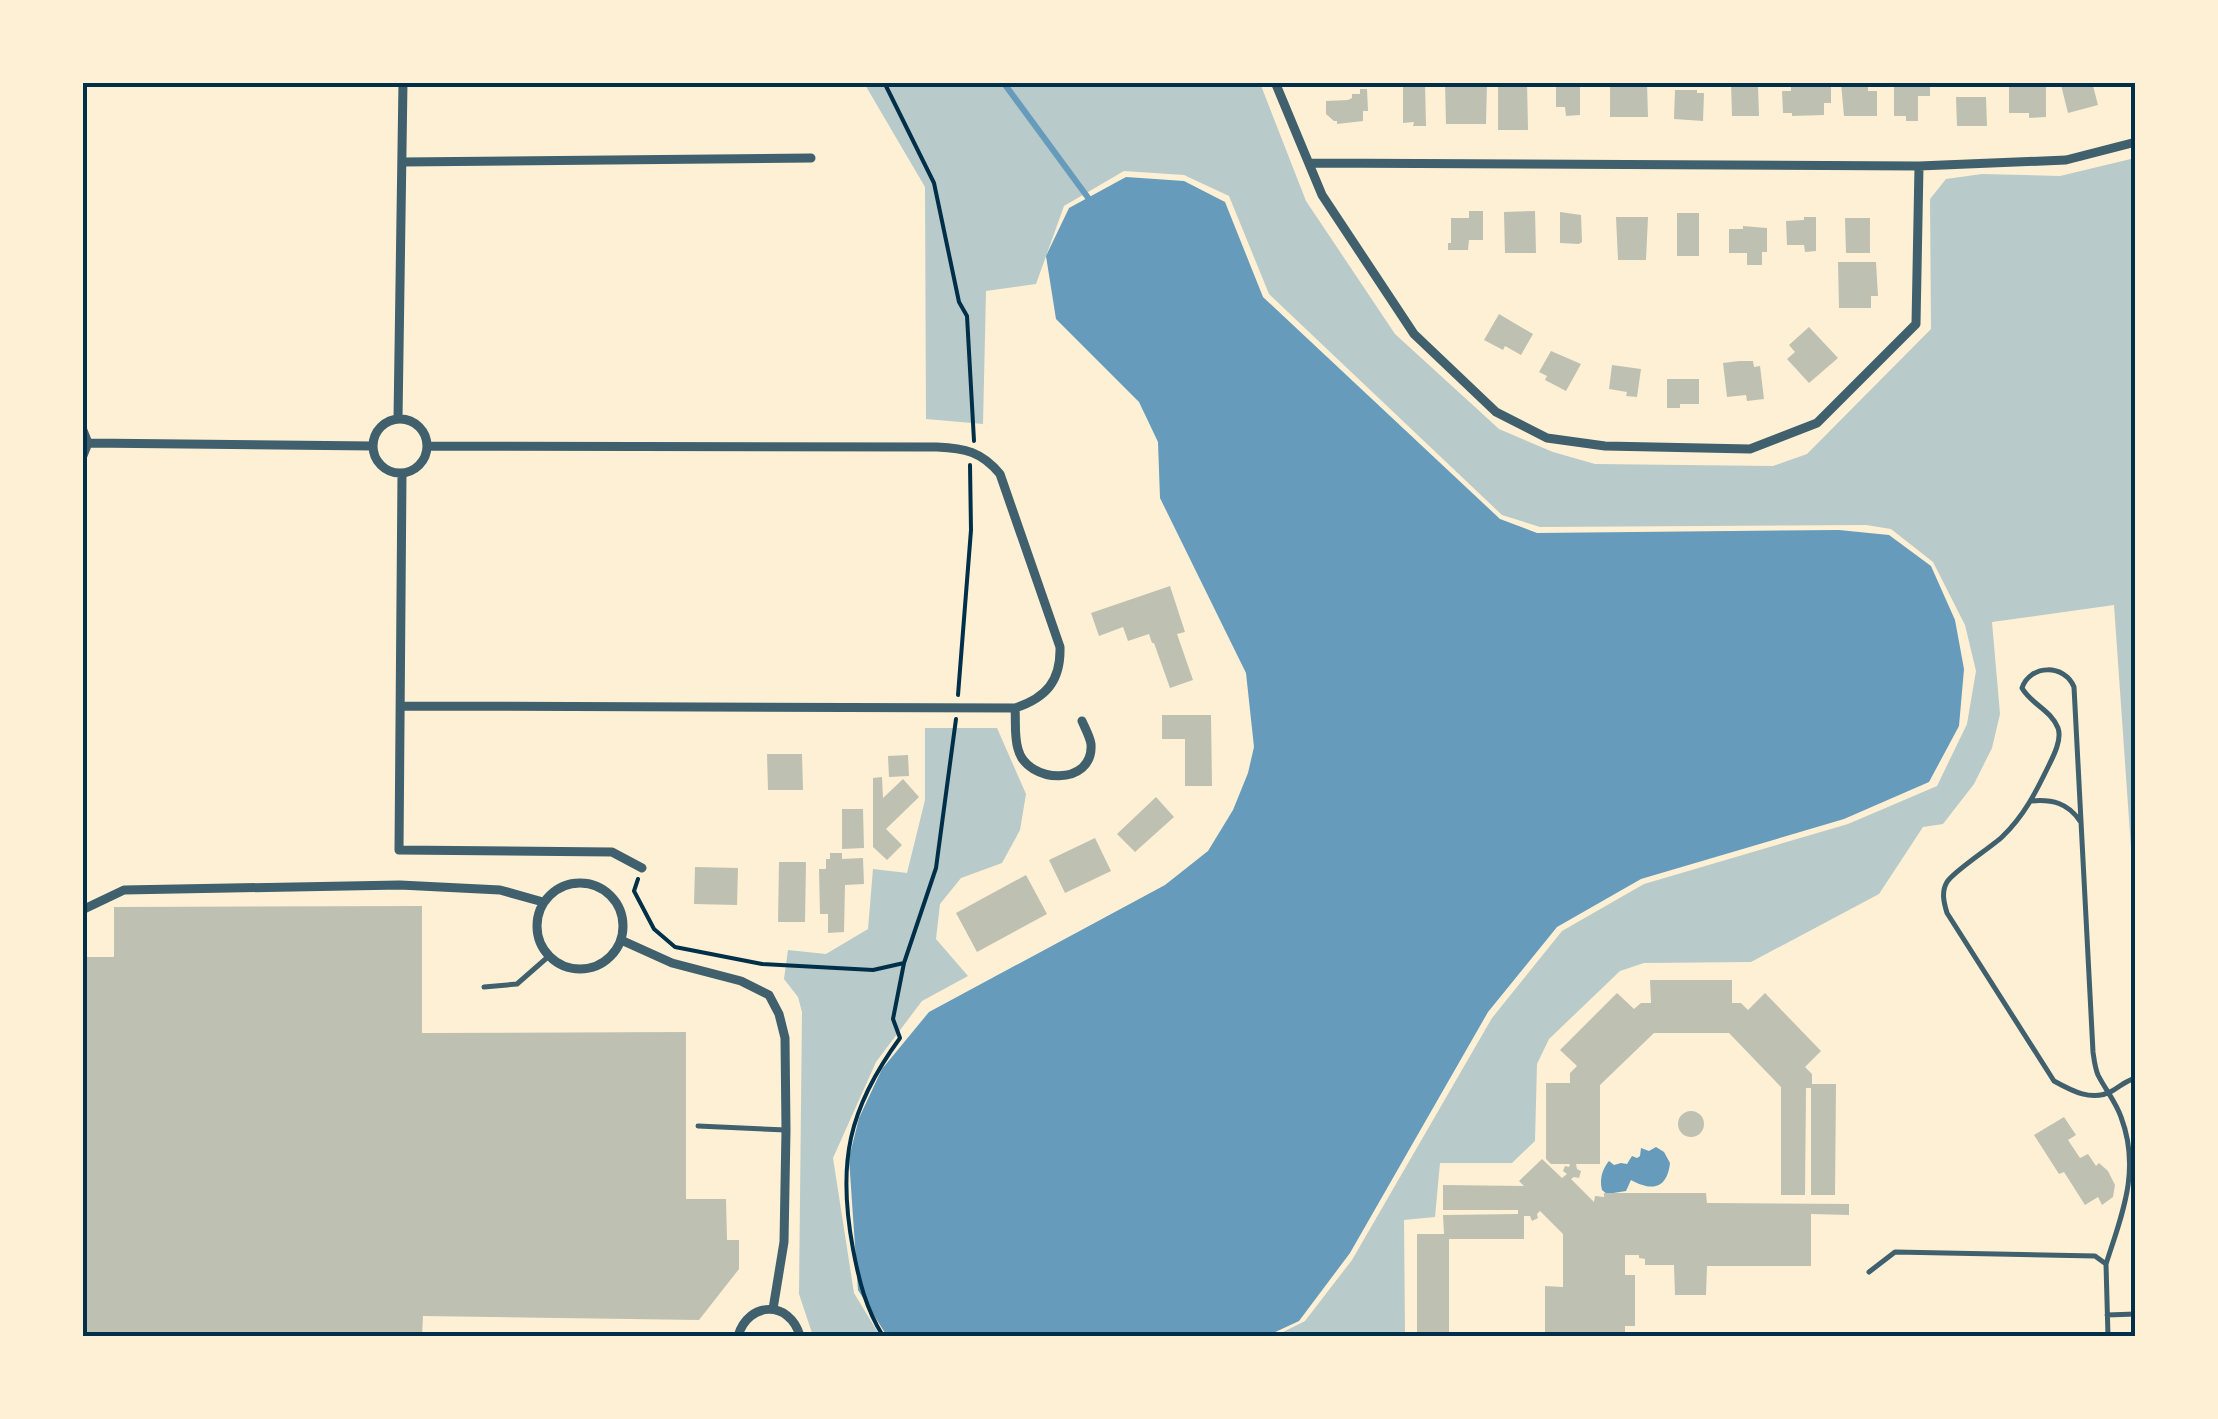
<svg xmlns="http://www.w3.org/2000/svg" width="2218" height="1419" viewBox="0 0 2218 1419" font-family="'Noto Serif',serif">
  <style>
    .green { fill: #b9caca }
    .water { fill: #669bbc }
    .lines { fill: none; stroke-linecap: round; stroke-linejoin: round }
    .stream { stroke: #669bbc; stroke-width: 6 }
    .building { fill: #bec0b2 }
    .path { stroke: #003049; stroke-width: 4 }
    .service { stroke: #3f606c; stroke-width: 5 }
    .minor { stroke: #3f606c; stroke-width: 9 }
    .neatline { fill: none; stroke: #003049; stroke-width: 4 }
  </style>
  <rect width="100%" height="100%" fill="#fdf0d5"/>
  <path class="green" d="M864 83H1260L1306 201 1395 334 1499 429 1553 452 1595 464 1773 466 1807 454 1931 329 1930 199 1946 179 1982 174 2060 176 2135 158V905L2114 605 1992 622 2000 714 1992 748 1974 784 1943 824 1923 827 1879 894 1751 962 1644 963 1620 971 1549 1039 1537 1064 1535 1141 1512 1163H1440L1435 1217 1404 1220 1405 1333 1401 1336H1275L1305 1321 1352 1260 1492 1018 1562 931 1644 884 1848 824 1937 786 1967 724 1976 671 1965 625 1933 562 1891 529 1866 525 1540 527 1502 515 1269 294 1229 196 1184 175 1124 171 1064 206 1036 284 986 291 983 424 926 419 925 187Z
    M925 728H997L1026 794 1020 830 1002 863 961 878 940 904 936 939 968 976 922 1001 876 1062 833 1158 854 1293 880 1336H813L799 1294 802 1012 798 997 784 979 788 950 826 954 868 929 873 869 907 873 925 800Z"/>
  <path class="water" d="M1126 177 1184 181 1225 202 1263 297 1500 519 1537 533 1839 530 1889 535 1931 566 1955 620 1964 669 1959 726 1929 782 1844 819 1641 879 1557 927 1488 1012 1350 1253 1299 1321 1267 1336H887L858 1290 849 1158 859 1118 882 1069 929 1012 1165 885 1208 851 1233 810 1248 773 1254 747 1246 673 1160 498 1158 442 1139 402 1056 319 1046 256 1069 208Z
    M1656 1147 1664 1152 1670 1163C1667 1190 1651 1191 1631 1180L1626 1191 1607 1194 1602 1190C1599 1179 1603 1168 1609 1161L1614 1165 1621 1163 1627 1164 1632 1156 1637 1158 1640 1156 1641 1148 1649 1151Z"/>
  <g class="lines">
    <path class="stream" d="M1003 82 1089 199"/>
  </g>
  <path class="building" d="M1403 82H1425L1426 126H1413L1414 122 1403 123Z
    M1445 82H1487L1486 124H1446Z
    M1498 82H1527L1528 130H1498Z
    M1610 82H1647L1648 117H1610Z
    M1731 82H1742V86H1758L1759 116H1732Z
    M1793 82H1831V103H1824V115L1792 116V113H1783L1782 91H1791V84Z
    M1894 82H1930V96H1918V121H1906V116H1894Z
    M2015 82 2046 85V117L2029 118V113H2009V85H2015Z
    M2071 82H2092L2098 105 2068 113 2061 85Z
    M1841 83 1868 84V91H1877V116H1844Z
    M1580 85V115L1566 116 1565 107H1556V86Z
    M1360 89H1367L1368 111H1363V121L1337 124V121H1334L1326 114V101L1348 100 1352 98V94H1360Z
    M1675 90H1697V93H1704L1703 121 1674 119Z
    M1956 97H1986L1987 126H1957Z
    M1469 211H1483V240H1469L1468 250H1448V243H1451V218H1469Z
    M1535 211 1536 253H1505L1504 212Z
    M1560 212 1581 215 1582 242 1579 244 1560 243Z
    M1677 213H1699V256H1677Z
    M1616 217H1648L1646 260H1618Z
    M1804 217H1816V251L1805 252 1804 245H1787L1786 221 1804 220Z
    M1845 218H1870V253H1846Z
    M1743 226 1767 228V252H1762V265H1747V253H1729V229H1743Z
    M1838 262H1876L1878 296H1871V308H1839Z
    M1499 314 1533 334 1521 355 1505 346 1503 350 1484 340Z
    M1809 327 1838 358 1809 383 1787 359 1795 352 1789 345Z
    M1551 351 1581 364 1566 391 1545 380 1547 376 1539 372Z
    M1739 361H1753L1754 367 1760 366 1764 399 1747 401 1746 395 1727 397 1723 363Z
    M1612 365 1641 369 1637 397 1626 396 1627 392 1609 389Z
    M1667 379H1699V404H1680V408H1667Z
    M1170 586 1185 632 1177 634 1193 680 1170 688 1154 643H1152L1149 634 1128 641 1123 627 1099 636 1091 613Z
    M1162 715H1211L1212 786H1185V739H1162Z
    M767 754H802L803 790H768Z
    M908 755 909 776 889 777 888 756Z
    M882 777 883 798 903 779 919 797 886 829 902 845 887 860 873 847V778Z
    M1156 797 1174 817 1135 852 1117 834Z
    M842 809H863L864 848 842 849Z
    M1095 838 1111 871 1065 893 1049 860Z
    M830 853H842V859L863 858 864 884 845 885 844 932 828 933V914H820L819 869H826V859H830Z
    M779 862H806L805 922H778Z
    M695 867 738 868 737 905 694 904Z
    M1026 875 1047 914 977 952 956 913Z
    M422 906V1033L686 1032V1199H726L727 1240H739V1269L699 1320 423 1316 422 1336H82V957H114V907Z
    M1650 980H1732V1003H1741L1748 1010 1765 993 1821 1051 1805 1067 1812 1074V1084H1836L1835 1195H1811V1088H1806L1805 1195H1781V1087L1729 1033H1654L1600 1085V1164H1576L1577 1169 1581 1171 1579 1178 1574 1177 1571 1179 1594 1202 1595 1196 1604 1197V1193H1706L1707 1203 1849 1204V1215L1811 1214V1266H1707L1706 1295H1675L1674 1265H1645V1259L1639 1258V1255H1625V1275H1635V1326H1625V1336H1545V1286L1563 1287V1234L1540 1211 1537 1214 1538 1218 1532 1221 1530 1216H1524V1239H1449V1336H1417V1234H1444L1443 1215 1518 1214V1210H1443V1185L1524 1186 1519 1181 1542 1159 1562 1178 1567 1174 1563 1171 1565 1166 1569 1167 1570 1164H1551L1546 1159V1083H1570V1073L1577 1066 1560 1050 1617 993 1634 1009 1641 1003H1651Z
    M1678 1124a13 13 0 1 1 26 0a13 13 0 1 1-26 0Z
    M2064 1117 2076 1135 2068 1140 2080 1158 2088 1154 2096 1166 2099 1163 2108 1171 2115 1185 2113 1197 2102 1205 2098 1197 2085 1205 2064 1172 2059 1174 2034 1135Z"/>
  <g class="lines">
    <path class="path" d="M884 82 934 183 959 302 967 316 974 441
      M958 695 971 530 970 465
      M638 879 634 891 654 929 675 947 762 964 873 970 904 963
      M2133 1302 2134 1246
      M883 1336C866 1309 859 1281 853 1249 837 1163 848 1109 900 1038L893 1019 904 963 936 868 956 719"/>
    <path class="service" d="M2031 801C2052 799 2068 803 2080 821
      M484 987 517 984 549 956
      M698 1126 786 1130
      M2106 1264C2122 1214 2141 1170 2121 1117 2116 1102 2105 1089 2098 1075 2095 1068 2094 1059 2093 1052L2074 687C2065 664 2030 664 2022 688 2031 704 2051 710 2058 728 2062 739 2054 755 2049 765 2036 792 2024 816 2002 837 1990 848 1954 871 1947 882 1941 892 1944 903 1947 913L2054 1081C2072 1091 2092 1102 2112 1091 2121 1086 2125 1081 2136 1078
      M1869 1272 1895 1252 2095 1256 2106 1264 2108 1336
      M2107 1315 2136 1314"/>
    <path class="minor" d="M1275 82 1322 195 1414 334 1496 412 1547 438 1605 446 1750 449 1817 423 1916 324 1919 166
      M403 162 811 158
      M1309 163 1919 166 2066 160 2136 142
      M398 419 403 82
      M373 446a27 27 0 1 1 54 0a27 27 0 1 1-54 0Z
      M82 428 88 443 82 458
      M88 443 373 446
      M402 473 399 850 612 852 642 868
      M401 706 1015 708C1046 698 1061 681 1060 647L1000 474C982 452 965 448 937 447L427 446
      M1015 708C1016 721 1014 736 1018 749 1027 784 1094 787 1091 744 1090 737 1085 728 1082 721
      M537 926a43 43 0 1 1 86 0a43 43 0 1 1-86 0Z
      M82 910 124 890 400 885 500 890 543 902
      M621 940 672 963 741 981 769 995 779 1014 785 1038 786 1130 784 1242 773 1309
      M738 1336C748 1301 790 1300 800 1336"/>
  </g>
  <rect width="2218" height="1419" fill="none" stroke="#fdf0d5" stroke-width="170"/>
  <rect x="85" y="85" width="2048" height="1249" class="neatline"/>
</svg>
